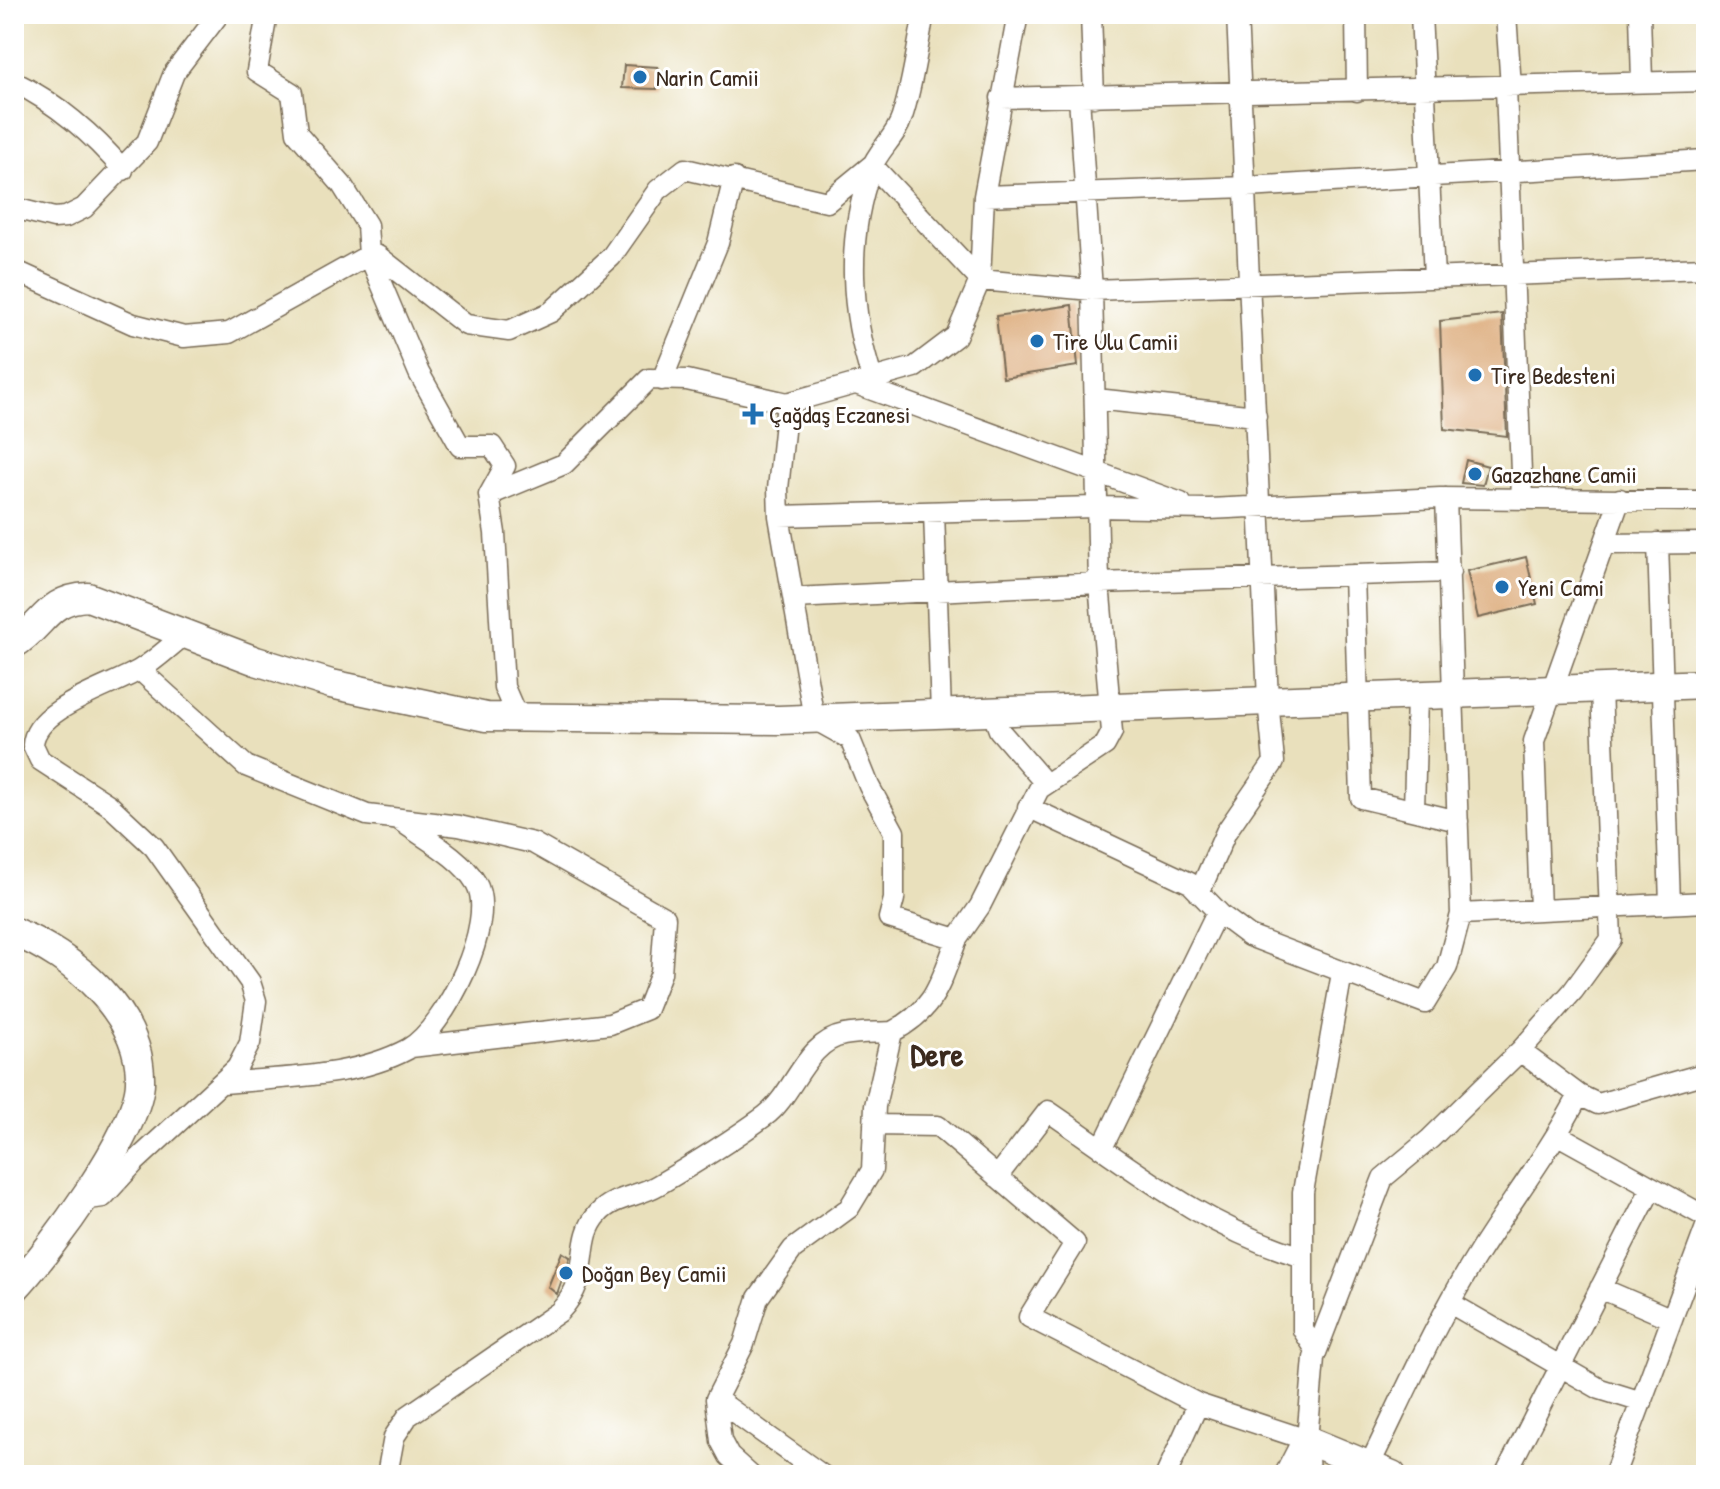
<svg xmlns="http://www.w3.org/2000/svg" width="1720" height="1489" viewBox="0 0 1720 1489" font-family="'Patrick Hand',sans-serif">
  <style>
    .building { fill: #dba977 }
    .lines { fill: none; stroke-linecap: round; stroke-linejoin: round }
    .street-casing { stroke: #786a55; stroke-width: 23 }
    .secondary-casing { stroke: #786a55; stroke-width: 31 }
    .street { stroke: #fff; stroke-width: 20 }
    .secondary { stroke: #fff; stroke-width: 28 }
    .poi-dot { fill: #1f6fb2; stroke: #fff; stroke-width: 3 }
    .labels { text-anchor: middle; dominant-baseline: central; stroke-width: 6; stroke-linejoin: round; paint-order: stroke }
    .poi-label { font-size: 24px; fill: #3b2a1e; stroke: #fff; text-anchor: start }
    .district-label { font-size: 32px; font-weight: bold; fill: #3b2a1e; stroke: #fff }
  </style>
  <rect width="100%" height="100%" fill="#fff"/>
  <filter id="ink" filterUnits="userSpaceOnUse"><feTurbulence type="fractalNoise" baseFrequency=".0125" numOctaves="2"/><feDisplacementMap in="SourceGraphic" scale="16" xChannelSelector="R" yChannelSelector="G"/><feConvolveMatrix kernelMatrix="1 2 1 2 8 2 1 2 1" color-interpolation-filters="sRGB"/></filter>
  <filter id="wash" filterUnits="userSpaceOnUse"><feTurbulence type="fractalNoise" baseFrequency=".006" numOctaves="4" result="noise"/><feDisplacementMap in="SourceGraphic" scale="32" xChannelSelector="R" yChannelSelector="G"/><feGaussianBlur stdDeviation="1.8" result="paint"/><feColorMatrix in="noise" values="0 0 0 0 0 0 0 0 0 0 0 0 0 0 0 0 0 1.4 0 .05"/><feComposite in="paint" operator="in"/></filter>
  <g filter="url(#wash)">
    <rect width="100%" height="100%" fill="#e9e0bc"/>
    <g id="blocks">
      <path class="building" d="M624 65 658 67 657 89 622 88Z
        M1072 305 1078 366 1003 378 996 316Z
        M1502 314 1507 436 1444 429 1440 321Z
        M1466 460 1488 466 1483 485 1461 483Z
        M1526 557 1537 604 1478 618 1467 571Z
        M562 1252 570 1257 557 1294 548 1287Z"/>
    </g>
  </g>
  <g filter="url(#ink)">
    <use href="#blocks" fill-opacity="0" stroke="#786a55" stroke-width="2"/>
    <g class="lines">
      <defs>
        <path id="street" d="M267 14 257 71 292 93 297 133 342 185 367 225 369 255 419 373 460 446H492L505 466 489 495 495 533 504 687 517 717
          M1091 14 1094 97
          M1356 14 1357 91
          M1421 14 1434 277
          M1506 14 1511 87
          M1640 14 1642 81
          M14 82C54 101 95 136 123 170
          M1506 88 1522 498
          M1001 98 1706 81
          M984 196 1247 187 1706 160
          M14 208 54 218 66 217 84 208 147 142 174 73 219 14
          M14 270 133 324 184 337 229 333 369 255 378 256 466 325 509 331 551 312 611 257 658 190 685 169 827 202 872 165 980 280 1092 290 1706 268
          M662 380 718 243 734 178
          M873 381C850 312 846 238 871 169 878 150 896 137 902 117 913 84 917 48 924 14
          M859 385 1181 503
          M1096 399 1256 416
          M489 495 564 464 649 379 687 380 787 403 915 367 956 336 980 280 984 196 1018 14
          M934 512 941 714
          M779 516 1094 507 1209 509 1440 498 1706 501
          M1658 543 1670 904
          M1604 544 1706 543
          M1354 575 1361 798 1458 821
          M794 598 1099 583 1450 572
          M140 670 246 766 367 815 459 826 533 843 665 918 661 973 647 1009 610 1024 411 1047
          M993 714 999 730 1045 783
          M1028 807 1190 883 1221 915 1249 936 1425 1003 1447 967 1461 914 1446 498
          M1414 810 1417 696
          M1199 893 1226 832 1274 762 1268 700 1237 14
          M1540 910 1534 741 1620 499
          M1461 914 1706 902
          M957 939 980 906 1039 789 1105 745 1112 732 1099 583 1092 290 1079 97
          M1520 1051 1579 1095 1598 1104 1706 1073
          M223 1083C283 1077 354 1078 408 1049 445 1029 498 921 476 883 461 857 424 838 401 821
          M874 1125 938 1126 1075 1243 1029 1317 1198 1404 1307 1440
          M1558 1135 1706 1217
          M1102 1148 1217 912
          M997 1177 1048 1111C1132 1168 1204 1228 1303 1257
          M83 1200 103 1197 135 1162 237 1068 250 1043 256 1001 250 982 154 847 109 805 40 760 33 745C34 708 114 686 141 669 157 659 171 645 186 634
          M1600 1288 1672 1319
          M1450 1303 1600 1389 1642 1402
          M1316 1350 1303 1330V1192L1342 973
          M716 1399 822 1475
          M1369 1466C1404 1395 1436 1321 1478 1254 1511 1201 1550 1151 1579 1095
          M387 1475 394 1437 408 1416 559 1312C595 1275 573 1242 598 1214 614 1196 638 1197 658 1185 694 1164 732 1140 765 1116 794 1095 805 1042 844 1035 859 1032 876 1033 892 1032
          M750 1475 729 1456 721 1441 716 1399 744 1344 758 1298 793 1249 849 1208 872 1170 875 1106 892 1032C936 1009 940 983 957 939L889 918 894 899V832L869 786 850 739 814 719 779 516 778 489 787 403
          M1166 1475 1198 1404
          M1309 1475 1307 1440 1314 1358 1383 1178 1430 1139 1520 1051 1573 991 1611 939 1601 689
          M1505 1475 1651 1189
          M1614 1475 1706 1227"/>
        <path id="secondary" d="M14 644C45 625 46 599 88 597L256 661 331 684 486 717 779 720 1706 684
          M14 932C72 955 142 1013 140 1082 139 1131 49 1252 14 1289
          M1289 1475 1307 1440 1392 1475"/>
      </defs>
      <use href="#street" class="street-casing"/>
      <use href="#secondary" class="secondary-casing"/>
      <use href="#street" class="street"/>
      <use href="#secondary" class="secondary"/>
    </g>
  </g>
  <g class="poi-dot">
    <circle cx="640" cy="77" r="8"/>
    <circle cx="1037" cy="341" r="8"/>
    <circle cx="1475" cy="375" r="8"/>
    <path d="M749 402h8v8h8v8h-8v8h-8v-8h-8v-8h8z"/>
    <circle cx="1475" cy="474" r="8"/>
    <circle cx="1502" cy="587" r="8"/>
    <circle cx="566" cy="1273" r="8"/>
  </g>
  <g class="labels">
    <g class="poi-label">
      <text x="656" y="77">Narin Camii</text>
      <text x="1053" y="341">Tire Ulu Camii</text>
      <text x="1491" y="375">Tire Bedesteni</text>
      <text x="769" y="414">Çağdaş Eczanesi</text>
      <text x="1491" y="474">Gazazhane Camii</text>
      <text x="1518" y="587">Yeni Cami</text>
      <text x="582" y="1273">Doğan Bey Camii</text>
    </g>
    <g class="district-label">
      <text x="937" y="1054">Dere</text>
    </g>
  </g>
  <rect width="1720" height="1489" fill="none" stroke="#fff" stroke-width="48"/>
</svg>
